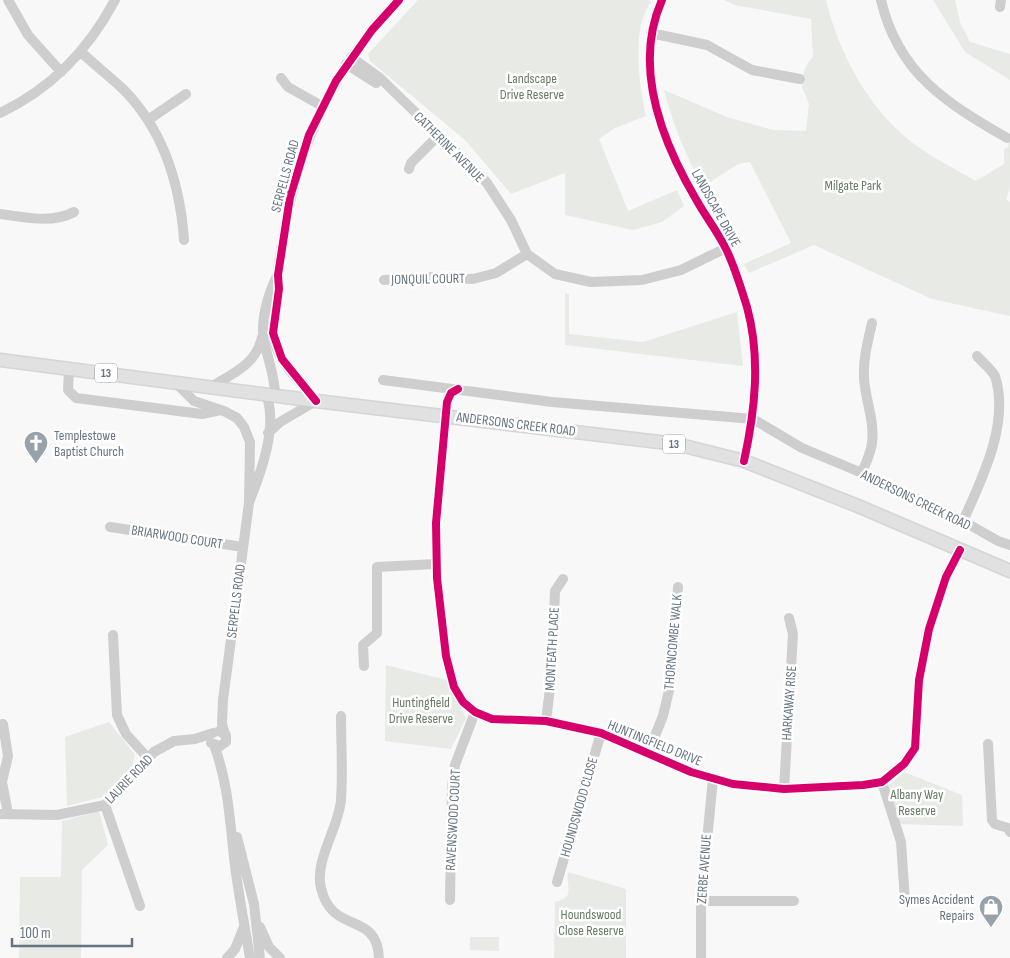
<svg xmlns="http://www.w3.org/2000/svg" width="1010" height="958" viewBox="0 0 1010 958" font-family="'Sofia Sans Condensed',sans-serif">
  <style>
    .green { fill: #e7eae5 }
    .lines { fill: none; stroke-linecap: round; stroke-linejoin: round }
    .major-casing { stroke: #d4d5d6; stroke-width: 15 }
    .minor { stroke: #cececf; stroke-width: 10 }
    .major { stroke: #e1e1e2; stroke-width: 12 }
    .cycleway-casing { stroke: #fff; stroke-width: 11 }
    .cycleway { stroke: #d6006c; stroke-width: 8 }
    .labels { text-anchor: middle; dominant-baseline: central; stroke-width: 5; stroke-linejoin: round; paint-order: stroke }
    .shield { fill: #fff; stroke: #939ea8; stroke-width: 1 }
    .shield-label { font-size: 12px; font-weight: bold; fill: #657482 }
    .park-label { font-size: 14px; fill: #677a64; stroke: #fff }
    .street-label { font-size: 14px; fill: #657482; stroke: #fff }
    .poi-label { font-size: 14px; fill: #657482; stroke: #fff; text-anchor: start }
  </style>
  <rect width="100%" height="100%" fill="#f8f8f8"/>
  <path class="green" d="M418 0H649L651 2C631 27 639 87 646 116L615 128 599 139 628 211 677 190 684 206 662 222 633 230 565 215V173L511 194 465 140 370 61 368 54Z
    M724 0H826C839 54 869 110 914 144 933 158 955 169 976 181L1004 164V149L1008 147 1010 140V188L1006 199 1010 202V316L932 299 814 245 749 273 744 264 791 243 750 162 738 164 703 187C686 156 673 125 664 90L727 117 773 130 806 131 809 104 802 87 804 70 813 56 811 19 735 5Z
    M933 0H955L960 22 970 42 1010 54V80L965 52Z
    M565 293 569 294V334L643 342 737 312 743 366 565 345Z
    M386 665 447 680 466 718 451 749 385 741Z
    M109 722 135 755 130 775 102 797 67 806 65 737Z
    M904 772 962 795 963 826 899 824 886 787Z
    M99 811 108 845 82 870 81 958H19L20 877H61L62 821Z
    M568 872 626 889V958H554L555 902C577 897 565 886 568 872Z
    M470 937H499V951L470 950Z"/>
  <g class="lines">
    <defs>
      <path id="major" d="M0 360 316 401 676 444 744 461 858 506 1010 571"/>
    </defs>
    <use href="#major" class="major-casing"/>
    <path class="minor" d="M8 0 28 35 61 72
      M662 0C632 67 662 142 697 201 706 217 717 231 725 247 734 264 741 288 747 307 761 358 755 411 744 461
      M881 0C898 73 946 103 1007 138
      M1000 7 1001 0
      M651 33 707 45 752 70 800 79
      M81 52C95 65 110 77 124 90 164 131 180 184 184 240
      M351 57 380 78 475 170 487 183 511 220 527 254 555 274 591 282 642 280 681 270 726 248
      M346 64 376 83
      M281 78 288 87 322 106
      M0 113C51 89 89 49 115 0
      M148 120 186 94
      M409 169 411 163 438 136
      M0 214C24 217 52 224 74 212
      M384 280 433 277 473 279 496 273 527 254
      M69 369 68 390 76 398 202 414 221 410
      M383 380 552 402 753 419 802 448 862 473 963 521 998 541 1010 545
      M175 382 194 401 224 411 237 418 244 427 250 442 249 503 223 700 222 724 225 734
      M211 387C233 373 256 365 262 337
      M458 389 451 393 447 402 436 523 437 578 446 656 454 687 463 702 475 712 492 719 546 721 601 733 691 772 733 784 784 789 863 785 882 782 904 764 915 748 919 680 929 629 946 577 960 550
      M275 395C275 376 268 360 264 341 260 321 268 294 277 276
      M268 433 280 422 316 401C302 383 281 366 275 343 270 325 277 308 279 290 279 285 277 280 278 275 278 262 282 247 284 234 298 144 335 65 399 0
      M862 473C865 464 871 453 872 443 875 421 865 400 864 377 863 359 868 341 872 323
      M250 500C262 470 278 425 266 394
      M963 521C982 479 1010 423 995 376 991 369 982 362 977 356
      M110 527 243 547
      M113 635 117 715 126 734 147 757
      M364 666 363 645 377 633V567L436 564
      M341 716C341 744 343 772 341 800 339 827 314 861 321 888 332 936 377 910 379 958
      M546 721 552 672 555 591 563 579
      M3 724 8 756 2 782 8 814
      M211 743 220 746 226 742V735L219 731
      M988 744 992 820 995 824 1008 828 1010 832
      M214 745C229 785 230 825 235 866 239 897 245 928 250 958
      M648 753 663 716 671 682 678 587
      M882 782 901 842 905 901
      M784 789 793 634 789 618
      M105 805 140 906
      M0 814 57 815 105 805 154 752 174 741 195 739 213 733
      M237 837 254 904 260 958
      M557 882 601 733
      M450 900 452 787 455 765 475 712
      M701 901H794
      M260 927 269 947 280 958
      M227 958 235 949 244 927
      M701 958V901L713 779"/>
    <use href="#major" class="major"/>
    <defs>
      <path id="cycleway" d="M662 0C632 67 662 142 697 201 706 217 717 231 725 247 734 264 741 288 747 307 761 358 755 411 744 461
        M458 389 451 393 447 402 436 523 437 578 446 656 454 687 463 702 475 712 492 719 546 721 601 733 691 772 733 784 784 789 863 785 882 782 904 764 915 748 919 680 929 629 946 577 960 550
        M316 401 282 359 273 333 279 289 278 275 290 197 309 135 336 81 372 30 399 0"/>
    </defs>
    <use href="#cycleway" class="cycleway-casing"/>
    <use href="#cycleway" class="cycleway"/>
  </g>
  <defs>
    <symbol id="church-pin" viewBox="-11 -11 22 30"><path d="M0 17L-7.5 6A9.5 9.5 0 1 1 7.5 6Z" fill="#98a2ab" stroke="#fff"/><path d="M-1.2-6h2.4v3.5h3.3v2.4h-3.3V6h-2.4V-.1h-3.3v-2.4h3.3Z" fill="#fff"/></symbol>
    <symbol id="shop-pin" viewBox="-11 -11 22 30"><path d="M0 17L-7.5 6A9.5 9.5 0 1 1 7.5 6Z" fill="#98a2ab" stroke="#fff"/><path d="M-5-2.5h2.3a2.7 3.5 0 0 1 5.4 0H5L5.5 6h-11ZM-1.5-2.5h3a1.5 2.3 0 0 0-3 0Z" fill="#fff"/></symbol>
  </defs>
  <g fill-rule="evenodd">
    <use href="#church-pin" x="22" y="429" width="28" height="38"/>
    <use href="#shop-pin" x="977" y="893" width="28" height="38"/>
  </g>
  <g class="labels">
    <g class="shield">
      <rect x="95" y="363.5" width="22" height="19" rx="4"/>
      <rect x="663" y="434.5" width="22" height="19" rx="4"/>
    </g>
    <g class="shield-label">
      <text x="106" y="373">13</text>
      <text x="674" y="444">13</text>
    </g>
    <g class="park-label">
      <text x="532" y="78">Landscape<tspan x="532" dy="16">Drive Reserve</tspan></text>
      <text x="853" y="185">Milgate Park</text>
      <text x="421" y="702">Huntingfield<tspan x="421" dy="16">Drive Reserve</tspan></text>
      <text x="917" y="794">Albany Way<tspan x="917" dy="16">Reserve</tspan></text>
      <text x="591" y="914">Houndswood<tspan x="591" dy="16">Close Reserve</tspan></text>
    </g>
    <g class="street-label">
      <text transform="translate(449 147) rotate(45)">CATHERINE AVENUE</text>
      <text transform="translate(285 176) rotate(-75)">SERPELLS ROAD</text>
      <text transform="translate(716 208) rotate(61)">LANDSCAPE DRIVE</text>
      <text transform="translate(428 279) rotate(-1)">JONQUIL COURT</text>
      <text transform="translate(516 424) rotate(7)">ANDERSONS CREEK ROAD</text>
      <text transform="translate(916 500) rotate(26)">ANDERSONS CREEK ROAD</text>
      <text transform="translate(177 537) rotate(9)">BRIARWOOD COURT</text>
      <text transform="translate(236 601) rotate(-83)">SERPELLS ROAD</text>
      <text transform="translate(673 642) rotate(-85)">THORNCOMBE WALK</text>
      <text transform="translate(552 649) rotate(-87)">MONTEATH PLACE</text>
      <text transform="translate(789 703) rotate(-86)">HARKAWAY RISE</text>
      <text transform="translate(655 743) rotate(22)">HUNTINGFIELD DRIVE</text>
      <text transform="translate(129 779) rotate(-46)">LAURIE ROAD</text>
      <text transform="translate(579 807) rotate(-74)">HOUNDSWOOD CLOSE</text>
      <text transform="translate(453 820) rotate(-87)">RAVENSWOOD COURT</text>
      <text transform="translate(704 869) rotate(-86)">ZERBE AVENUE</text>
    </g>
    <g class="poi-label">
      <text x="54" y="435">Templestowe<tspan x="54" dy="16">Baptist Church</tspan></text>
      <text x="974" y="899" text-anchor="end">Symes Accident<tspan x="974" dy="16">Repairs</tspan></text>
    </g>
  </g>
  <path d="M12 938v8h120v-8" fill="none" stroke="#657482" stroke-width="2.5"/>
  <text x="20" y="938" font-size="15" fill="#657482" stroke="#ffffff" stroke-width="4" paint-order="stroke">100 m</text>
</svg>
